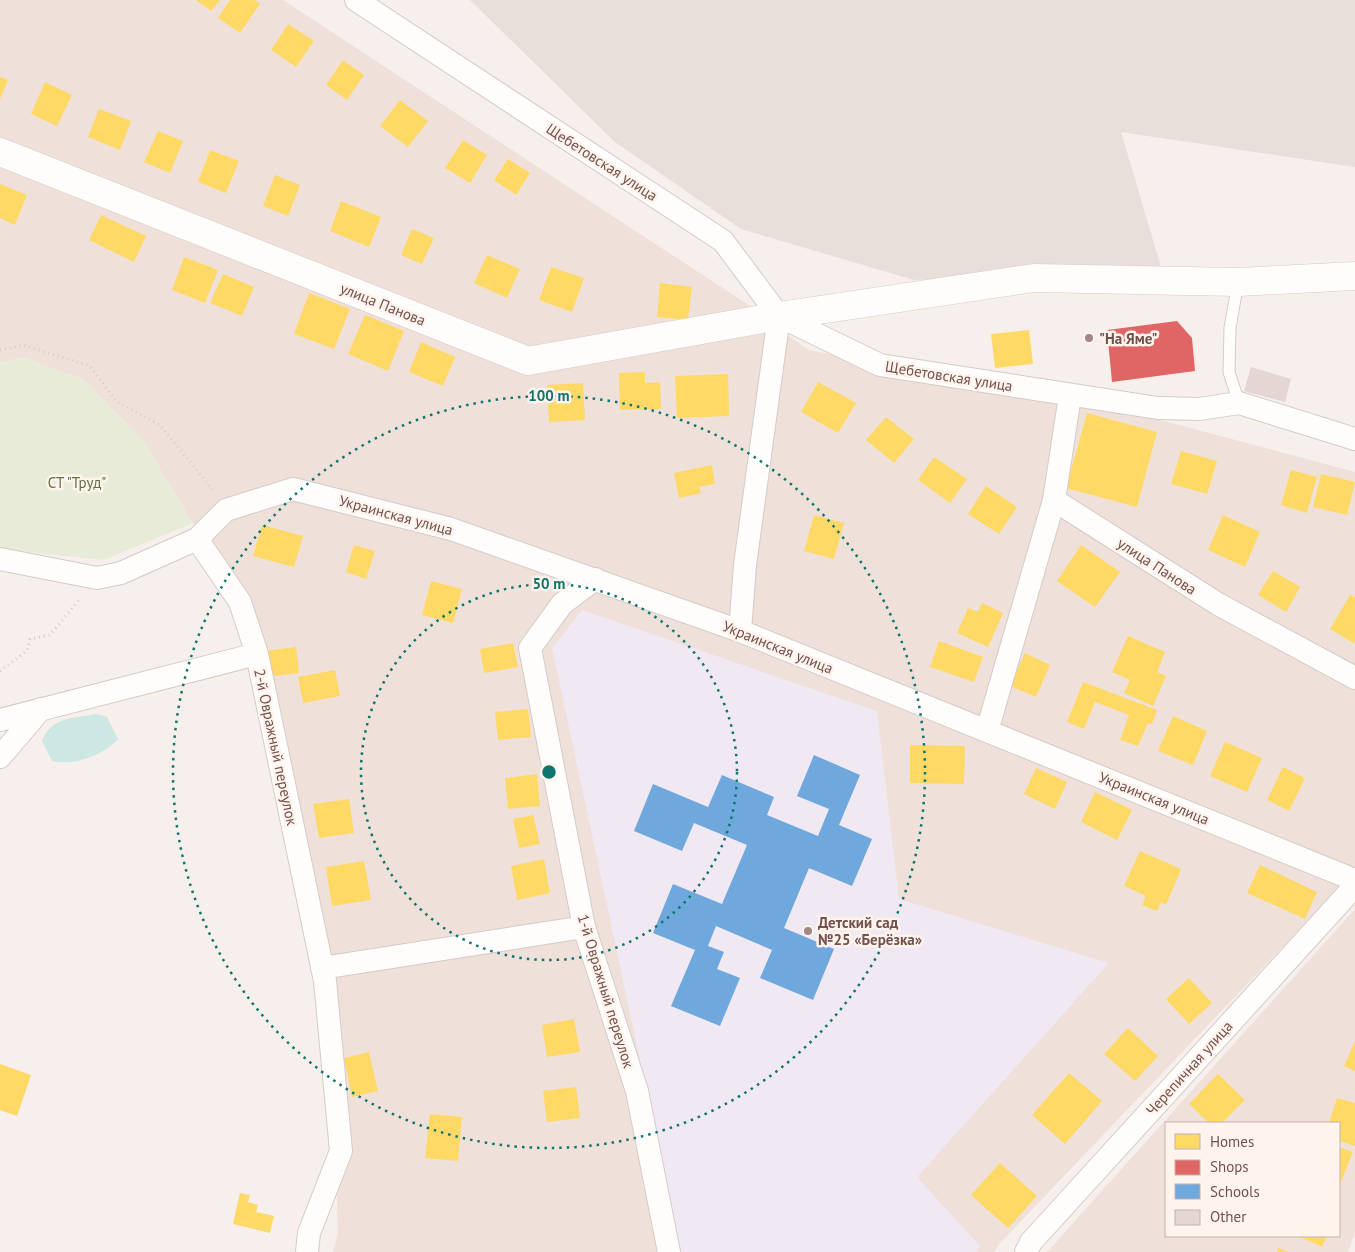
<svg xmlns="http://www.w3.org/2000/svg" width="1355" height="1252" viewBox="0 0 1355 1252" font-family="'PT Sans',sans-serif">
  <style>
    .residential { fill: #efe0d9; fill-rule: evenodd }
    .industrial { fill: #e8deda }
    .education { fill: #f0e8f2 }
    .green { fill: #e8ebd7 }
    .water { fill: #cde7e3 }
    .homes { fill: #ffd966 }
    .shops { fill: #e06666 }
    .schools { fill: #6fa8dc }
    .building { fill: #e3d6d3 }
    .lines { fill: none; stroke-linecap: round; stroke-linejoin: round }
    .lane-casing { stroke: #d4cbc8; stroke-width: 13 }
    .street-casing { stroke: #d4cbc8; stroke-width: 24 }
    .secondary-casing { stroke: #d6cac8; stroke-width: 29 }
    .path { stroke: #d7cdcb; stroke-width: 3; stroke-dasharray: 1 4; stroke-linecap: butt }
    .lane { stroke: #fefdfc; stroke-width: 11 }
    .street { stroke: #fefdfc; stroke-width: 22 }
    .secondary { stroke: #fefdfc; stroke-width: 28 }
    .ring { fill: none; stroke: #0f766e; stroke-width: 2.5; stroke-dasharray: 2.5 5 }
    .poi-dot { fill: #a18884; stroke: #fef3ed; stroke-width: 2 }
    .labels { text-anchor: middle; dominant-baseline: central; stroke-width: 5; stroke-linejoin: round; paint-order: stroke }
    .street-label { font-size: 15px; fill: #73514d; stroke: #fef3ed }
    .poi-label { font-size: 15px; font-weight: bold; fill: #73514d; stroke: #fef3ed; text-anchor: start }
    .park-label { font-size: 15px; fill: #5d7342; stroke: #fef3ed }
    .centre { fill: #0f766e; stroke: #fef3ed; stroke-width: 2.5 }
    .ring-label { font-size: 15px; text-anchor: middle; font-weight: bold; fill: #0f766e; stroke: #fef3ed; stroke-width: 5; stroke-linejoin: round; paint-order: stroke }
  </style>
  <rect width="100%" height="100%" fill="#f6efeb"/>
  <path class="residential" d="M0 0H283L747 304 808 350 1119 409 1355 472V871L1000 1243 994 1252H333L338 1234 331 1004 267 677 215 552 193 523 144 442 85 380 22 357 0 363Z
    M1355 909V1232L1348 1252H1047ZM1166 1123H1339V1236H1166Z"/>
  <path class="industrial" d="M470 0H1355V167L1121 132 1161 267 914 280 741 229 615 142Z"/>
  <path class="education" d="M582 610 877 711 899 899 1109 963 917 1177 980 1246 976 1252H681L552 648Z"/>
  <path class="green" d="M22 357 85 380 144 442 193 523 104 560 0 549V363Z"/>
  <path class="water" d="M96 714 107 717 118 739C104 755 75 766 52 761L42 741C52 716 73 719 96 714Z"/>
  <path class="homes" d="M196 0H220L211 11Z
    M230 0H255L260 4 240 33 218 18Z
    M288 24 314 41 296 67 271 50Z
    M343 60 364 75 347 100 326 85Z
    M0 77 8 80 0 99Z
    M45 82 72 95 57 126 31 114Z
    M400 100 428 121 408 147 380 126Z
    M99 109 131 121 120 150 88 137Z
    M158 131 183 141 170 173 144 162Z
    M463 140 487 155 470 183 445 168Z
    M210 150 239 161 226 193 198 182Z
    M508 159 530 173 516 195 494 180Z
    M275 175 300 185 288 216 263 206Z
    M0 184 27 195 15 225 0 218Z
    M341 201 381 217 369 247 330 231Z
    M101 215 146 236 134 262 89 240Z
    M412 229 434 238 422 264 401 255Z
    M487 255 520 269 507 298 474 283Z
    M184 257 218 270 205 303 172 290Z
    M551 267 584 278 572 312 539 300Z
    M223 274 254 287 242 316 210 303Z
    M660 283 692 287 688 320 657 317Z
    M309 293 350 309 334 349 294 334Z
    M365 315 404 331 388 371 348 354Z
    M1029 330 1033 364 995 368 991 334Z
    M421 342 455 357 443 386 409 372Z
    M645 372V383L660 382 661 409 620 410 619 373Z
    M728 374 729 416 677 418 675 376Z
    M818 382 856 403 838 433 801 412Z
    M583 383 585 420 549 422 547 385Z
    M1087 413 1157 432 1137 507 1066 488Z
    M886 417 914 439 894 463 866 440Z
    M1181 451 1217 461 1207 494 1171 484Z
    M934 457 967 479 950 503 918 480Z
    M712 465 715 484 699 487 701 493 679 498 674 473Z
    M1291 470 1317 477 1307 513 1281 505Z
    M1321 474 1355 482 1347 515 1313 507Z
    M986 486 1017 507 999 534 968 514Z
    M814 515 844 523 834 559 804 551Z
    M1223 515 1260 532 1245 567 1208 550Z
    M262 525 303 536 294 567 253 556Z
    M354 545 375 551 366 579 346 572Z
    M1081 545 1120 572 1095 607 1057 581Z
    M1273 571 1300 587 1286 612 1258 595Z
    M431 581 462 589 453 623 422 615Z
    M1350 595 1355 597V644L1330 629Z
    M982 603 1003 613 988 647 957 633 968 608 978 612Z
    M1128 636 1165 652 1157 672 1166 676 1153 706 1124 693 1130 680 1112 672Z
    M939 641 983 657 974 682 930 667Z
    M513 643 518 667 484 673 480 649Z
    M296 647 299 673 267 677 264 651Z
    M1025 653 1050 665 1036 697 1010 686Z
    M335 670 340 696 303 703 298 677Z
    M1083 682 1157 710 1152 724 1148 723 1138 746 1120 740 1129 715 1095 702 1084 729 1067 722Z
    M528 709 531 737 498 740 495 712Z
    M1173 716 1207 731 1193 765 1158 751Z
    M1225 742 1262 758 1247 792 1210 776Z
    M910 745 965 746 964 784 910 783Z
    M1283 767 1305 778 1289 811 1267 800Z
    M1036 768 1067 782 1055 809 1024 794Z
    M537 774 540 806 508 809 505 778Z
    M1095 792 1132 810 1117 840 1081 822Z
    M349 799 354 833 319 838 313 804Z
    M533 815 540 844 519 848 513 819Z
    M1140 851 1181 869 1166 905 1161 902 1157 911 1142 905 1146 896 1124 886Z
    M544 859 550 893 517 900 511 866Z
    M364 861 371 900 332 906 326 867Z
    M1260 865 1317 892 1305 919 1247 893Z
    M1189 978 1212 1003 1189 1024 1166 999Z
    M574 1019 580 1052 547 1057 542 1025Z
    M1128 1028 1158 1056 1135 1081 1104 1054Z
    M1355 1041V1071L1344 1066Z
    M369 1052 378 1091 352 1097 344 1058Z
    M0 1064 31 1075 17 1116 0 1110Z
    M1069 1073 1102 1101 1065 1144 1032 1115Z
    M1218 1074 1245 1100 1222 1123H1209L1189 1104Z
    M576 1087 580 1118 547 1122 543 1091Z
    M1337 1098 1355 1103V1146L1339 1141V1123H1329Z
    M430 1114 462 1117 458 1161 425 1158Z
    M1339 1147 1353 1152 1339 1187Z
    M1000 1163 1037 1196 1008 1228 971 1195Z
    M240 1193 250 1195 248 1202 258 1205 256 1212 274 1216 270 1233 233 1224Z
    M1298 1236H1327L1322 1247Z
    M1278 1248 1289 1252H1277Z"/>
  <path class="shops" d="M1177 321 1192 338 1195 371 1112 382 1107 330Z"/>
  <path class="schools" d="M814 755 860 775 839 825 872 839 852 886 809 868 784 928 834 949 813 1000 760 978 772 950 716 926 708 946 724 952 717 969 740 978 720 1026 671 1006 695 950 653 933 673 884 722 904 747 845 694 823 682 851 634 831 653 784 708 807 722 775 774 797 767 815 818 836 829 809 797 796Z"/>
  <path class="building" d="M1251 367 1291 379 1285 402 1244 391Z"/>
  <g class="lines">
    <defs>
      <path id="lane" d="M1238 282 1230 328 1229 372 1239 403"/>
      <path id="street" d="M356 0 723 241 779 316 880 365 1158 408 1199 409 1239 403 1355 439
        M1070 396 1054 500 1218 604 1355 678
        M197 539 240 602 257 654 325 981 341 1151 309 1233 307 1252
        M0 559 97 578 121 573 197 539 226 510 293 489 451 529 740 631 1355 880
        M595 579 562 604 530 648 584 927 637 1091 669 1252
        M740 631 745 565 779 316
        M0 720 257 654
        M987 731 1054 500
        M0 757 41 709
        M322 968 584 927
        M1026 1252 1031 1242 1355 886"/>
      <path id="secondary" d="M0 152 528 361 779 316 1034 278 1238 282 1355 276"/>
    </defs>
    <use href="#lane" class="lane-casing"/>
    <use href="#street" class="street-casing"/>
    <use href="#secondary" class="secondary-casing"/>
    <path class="path" d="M0 350 23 345 90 366 116 401 160 425 213 490
      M0 671 27 651 30 639 50 635 79 600"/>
    <use href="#lane" class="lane"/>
    <use href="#street" class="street"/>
    <use href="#secondary" class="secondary"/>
  </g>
  <g class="ring">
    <circle cx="549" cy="772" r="188"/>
    <circle cx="549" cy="772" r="376"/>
  </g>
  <g class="poi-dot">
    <circle cx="1089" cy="338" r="5"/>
    <circle cx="808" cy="931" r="5"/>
  </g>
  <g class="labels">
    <g class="street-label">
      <text transform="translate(602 162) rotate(33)">Щебетовская улица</text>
      <text transform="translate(383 304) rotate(22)">улица Панова</text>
      <text transform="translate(949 376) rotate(9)">Щебетовская улица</text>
      <text transform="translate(396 515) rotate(15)">Украинская улица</text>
      <text transform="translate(1157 566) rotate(33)">улица Панова</text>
      <text transform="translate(778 647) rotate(22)">Украинская улица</text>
      <text transform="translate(276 747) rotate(78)">2-й Овражный переулок</text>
      <text transform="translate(1154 798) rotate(22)">Украинская улица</text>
      <text transform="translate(606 991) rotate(73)">1-й Овражный переулок</text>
      <text transform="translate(1189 1068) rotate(-48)">Черепичная улица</text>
    </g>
    <g class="poi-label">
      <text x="1099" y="338">"На Яме"</text>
      <text x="818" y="922">Детский сад<tspan x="818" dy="17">№25 «Берёзка»</tspan></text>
    </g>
    <g class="park-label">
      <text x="77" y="482">СТ "Труд"</text>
    </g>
  </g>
  <circle cx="549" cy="772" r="8" class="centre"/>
  <g class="ring-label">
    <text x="549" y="401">100 m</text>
    <text x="549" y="589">50 m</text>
  </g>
  <rect x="1165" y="1122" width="175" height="115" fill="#fef3ed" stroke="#c6b2ad"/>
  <rect x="1175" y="1134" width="25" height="15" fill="#ffd966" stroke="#c6b2ad"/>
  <text x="1210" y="1147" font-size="15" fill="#73514d">Homes</text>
  <rect x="1175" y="1160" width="25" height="15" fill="#e06666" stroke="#c6b2ad"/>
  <text x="1210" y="1172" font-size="15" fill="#73514d">Shops</text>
  <rect x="1175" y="1184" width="25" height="15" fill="#6fa8dc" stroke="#c6b2ad"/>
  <text x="1210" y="1197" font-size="15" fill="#73514d">Schools</text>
  <rect x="1175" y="1210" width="25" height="15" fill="#e3d6d3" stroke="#c6b2ad"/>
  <text x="1210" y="1222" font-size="15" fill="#73514d">Other</text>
</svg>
